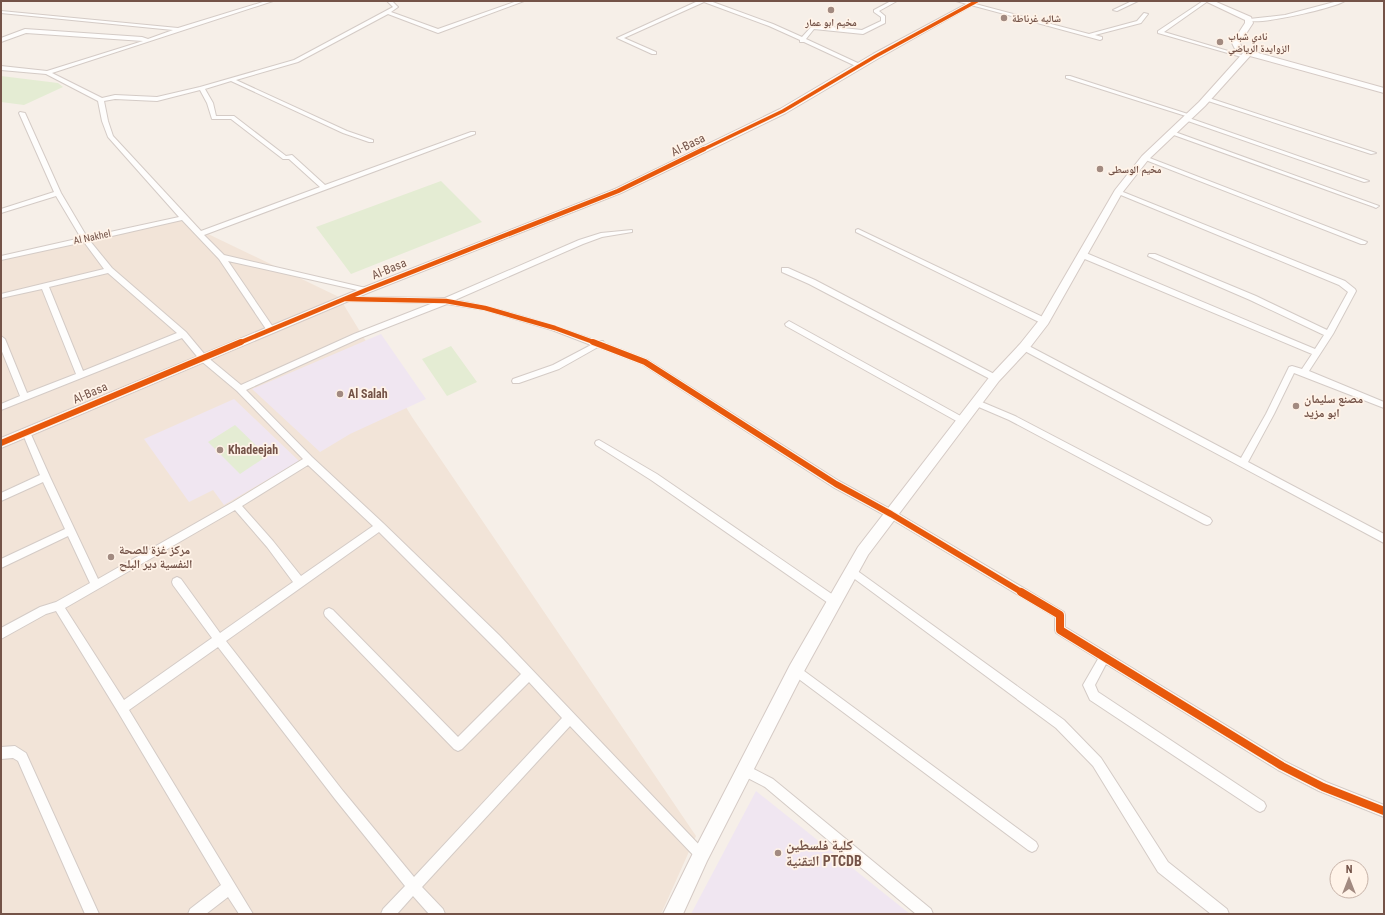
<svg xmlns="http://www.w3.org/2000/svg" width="1385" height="915" viewBox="0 0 1385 915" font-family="'Roboto Condensed','Noto Naskh Arabic',sans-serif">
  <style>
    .residential { fill: #f2e4d8 }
    .education { fill: #f0e6f1 }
    .green { fill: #e4ecd3 }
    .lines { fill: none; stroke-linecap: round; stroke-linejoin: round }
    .street-casing { stroke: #d4cbc6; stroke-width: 2 }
    .secondary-casing { stroke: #d5cac5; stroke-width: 2 }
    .street { fill: #fefdfc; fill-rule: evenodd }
    .secondary { fill: #fefdfc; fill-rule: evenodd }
    .cycleway-far3-casing { stroke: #fff3e8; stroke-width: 5 }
    .cycleway-far2-casing { stroke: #fff3e8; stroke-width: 6 }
    .cycleway-far1-casing { stroke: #fff3e8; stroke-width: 8 }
    .cycleway-casing { stroke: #fff3e8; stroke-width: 10 }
    .cycleway-far3 { stroke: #e8590c; stroke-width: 3.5 }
    .cycleway-far2 { stroke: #e8590c; stroke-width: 4.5 }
    .cycleway-far1 { stroke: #e8590c; stroke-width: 6 }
    .cycleway { stroke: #e8590c; stroke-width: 8 }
    .poi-dot { fill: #a28a80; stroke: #fff3e8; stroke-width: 1.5 }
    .labels { text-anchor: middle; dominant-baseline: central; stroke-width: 3.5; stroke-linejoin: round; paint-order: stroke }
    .far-poi-label { font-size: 10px; font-weight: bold; fill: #745348; stroke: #fff3e8; text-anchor: start }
    .far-street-label { font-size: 10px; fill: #745348; stroke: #fff3e8 }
    .street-label { font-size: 12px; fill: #745348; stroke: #fff3e8 }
    .poi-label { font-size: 12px; font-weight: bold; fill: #745348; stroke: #fff3e8; text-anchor: start }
    .near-poi-label { font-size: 14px; font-weight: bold; fill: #745348; stroke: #fff3e8; text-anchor: start }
  </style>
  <rect width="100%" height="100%" fill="#f6efe8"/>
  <path class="residential" d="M179 220 339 297 412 417 696 836 661 914H1V257Z"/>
  <path class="education" d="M381 334 426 399 350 434 320 452 252 389Z
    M234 399 299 461 224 505 213 490 189 502 144 439Z
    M756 791 910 914H691Z"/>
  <path class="green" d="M1 76 58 83 63 87 24 105 1 102Z
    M441 181 482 222 351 274 316 227Z
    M451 346 477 382 447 396 422 359Z
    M235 425 267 456 240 474 208 442Z"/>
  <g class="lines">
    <defs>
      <path id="street" d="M266 1H273L52 73 102 98 115 95 157 97 200 87 294 60 393 7 387 1H392L398 7 391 12 438 29 517 1H524L438 33 388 14 298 62 236 80 347 131 373 140V142H369L343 133 231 81 205 89 213 103 216 116H234L286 156 292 155 325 185 471 132H475V134L204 235 224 255 366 288H369V292H366L228 261 275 330 271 333 268 332 219 259 182 220 90 241 112 268 186 332 206 356 241 385 354 334 433 303 346 301H343V297L445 298 579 240 601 233 632 230V232L602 237 583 244 455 300C504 309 551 324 597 341H603L604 343 648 360 839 481 894 511 1064 612 1065 615V627L1286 762 1326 782 1384 805V817L1319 791 1278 770 1106 664 1095 685 1098 692 1264 802 1266 806 1264 810 1260 812 1256 810 1090 700 1083 685 1098 659 1056 633 1055 630V617L888 517 833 487 642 364 598 347 559 369 519 383H513L512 381 513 379 553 365 591 345 552 330 485 310 447 304 360 338 246 390 312 457 383 523 499 635 705 851 707 855 705 859 701 861 697 859 570 726 422 887 443 909 445 914H429L413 896 397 914H381L383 909 405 886 335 799 218 647 129 710 253 914H239L228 897 206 914H188L190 909 221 885 118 712 56 611 46 614 1 639V628L40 607 56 602 90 583 68 536 1 568V559L65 529 43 482 1 501V493L40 475 22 432 23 430H29L50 477 98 579 233 502 303 459 237 391 200 360 182 338 1 410V404L20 396 1 349V336L5 339 27 393 76 374 42 289 1 298V294L104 269 84 242 1 260V256L81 238 56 196 1 213V209L54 192 19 113 20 112 25 113 61 193 87 237 179 217 108 137 102 121 98 101 46 74 1 70V66L47 71 143 41 26 33 1 42V38L25 29 142 37 148 39 173 30 1 13V11L178 28ZM200 90 207 103 212 119H231L283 159H289L320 187 201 231 113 136 108 121 104 101 115 99 157 101ZM108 273 177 333 83 371 49 287ZM308 465 373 526 301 576 273 541 242 506ZM235 510 267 547 293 582 220 633 181 579 177 577 173 579 172 582 173 585 212 638 124 700 65 608ZM379 532 521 674 458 737 333 610 329 608 325 610 324 613 325 616 454 749 458 751 462 749 529 682 562 718 414 877 343 791 226 641Z
        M698 1H710L773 24 802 37 813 25 862 30 881 21V17L874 12V10L891 1H897L879 11 885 16V23L863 34 814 29 806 39 862 65V67L860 68 804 42H800V40L769 26 704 2 624 38 656 52V54H652L617 38Z
        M956 1H964L1089 34 1137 21 1144 13 1148 14 1141 23 1095 35 1102 37V39L1100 40Z
        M1132 1H1138L1117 11 1113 10Z
        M1203 1H1208L1164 32 1245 56V58L1158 33V31Z
        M1338 1H1345C1334 8 1257 26 1247 20L1249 19 1285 15Z
        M1066 76H1070L1194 116 1189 117 1066 78Z
        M1205 98H1209L1376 153 1371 154 1205 100Z
        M1185 118H1189L1369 181 1364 182 1185 120Z
        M1171 132H1175L1379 206 1376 208 1374 207 1171 134Z
        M1143 157H1147L1367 242 1365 244H1361L1143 159Z
        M1118 190 1345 281 1355 289 1356 291 1333 334 1309 371 1384 402V408L1294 373 1274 414 1248 462 1384 534V543L1021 349 1020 347 1021 345H1027L1241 458 1266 414 1289 367 1292 366 1302 369 1312 354 1080 257V253H1086L1315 349 1324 335 1250 300 1148 256 1149 254H1155L1256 296 1327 330 1348 292 1339 285 1116 193V191Z
        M858 229 1047 319 1048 321 1047 323H1041L856 232V230Z
        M782 268H788L815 280 998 376 999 378 995 381 992 380 809 284 782 272Z
        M789 321 966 419 967 421 966 423H960L786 326 785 324Z
        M977 400 1015 416 1210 518 1212 521 1210 524 1207 525 1204 524 1009 420 974 405 973 403 974 401Z
        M599 440 657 474 839 599 840 602 839 605 835 607 831 605 651 480 596 445 595 443 596 441Z
        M852 567 1064 720 1101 758 1168 862 1227 909 1229 914H1211L1158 872 1093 766 1056 728 848 574 847 571 848 568Z
        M796 665 1036 842 1038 846 1036 850 1032 852 1028 850 792 674 791 670 792 666Z
        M15 746 26 753 99 914H85L18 761 13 758 1 759V747Z
        M744 764 773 779 931 909 933 914H916L765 787 740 774 738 770 740 766Z"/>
      <path id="secondary" d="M972 1H980L879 58 786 113 621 193 370 292 1 448V438L362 288 615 189 780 109 873 54Z
        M1205 1H1214L1251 17 1253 23 1240 43 1241 46 1251 51 1384 88V93L1250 56 1205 106 1148 160 1122 193 1048 324 1028 350 999 381 868 555 802 675 707 861 683 914H663L695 849 790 665 858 547 991 375 1020 344 1040 319 1115 190 1142 156 1199 102 1243 53 1235 49 1232 43 1245 23V20Z"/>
    </defs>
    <use href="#street" class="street-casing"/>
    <use href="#secondary" class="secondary-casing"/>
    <use href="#street" class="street"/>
    <use href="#secondary" class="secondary"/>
    <defs>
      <path id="cycleway-far3" d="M702 150 783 111 876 56 977 1"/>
      <path id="cycleway-far2" d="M346 299 446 301 485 308 555 328 596 343
        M239 343 366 290 618 191 704 149"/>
      <path id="cycleway-far1" d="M593 342 645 362 836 484 891 514 1023 593
        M1 443 241 342"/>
      <path id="cycleway" d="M1021 592 1060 615V630L1282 766 1323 787 1384 811"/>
    </defs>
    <use href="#cycleway-far3" class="cycleway-far3-casing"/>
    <use href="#cycleway-far2" class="cycleway-far2-casing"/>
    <use href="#cycleway-far1" class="cycleway-far1-casing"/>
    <use href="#cycleway" class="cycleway-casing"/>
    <use href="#cycleway-far3" class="cycleway-far3"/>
    <use href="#cycleway-far2" class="cycleway-far2"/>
    <use href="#cycleway-far1" class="cycleway-far1"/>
    <use href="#cycleway" class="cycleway"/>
  </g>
  <g class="poi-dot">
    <circle cx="831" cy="10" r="4"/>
    <circle cx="1004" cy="18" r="4"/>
    <circle cx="1220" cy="42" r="4"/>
    <circle cx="1100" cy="169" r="4"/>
    <circle cx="340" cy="394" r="4"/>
    <circle cx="1296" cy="406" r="4"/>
    <circle cx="220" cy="450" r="4"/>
    <circle cx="111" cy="557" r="4"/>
    <circle cx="778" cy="853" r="4"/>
  </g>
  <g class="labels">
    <g class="far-poi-label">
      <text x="1012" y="18">شاليه غرناطة</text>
      <text x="831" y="22" text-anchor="middle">مخيم ابو عمار</text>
      <text x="1228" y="36">نادي شباب<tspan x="1228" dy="12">الزوايدة الرياضي</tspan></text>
      <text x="1108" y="169">مخيم الوسطى</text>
    </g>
    <g class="far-street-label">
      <text transform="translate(92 237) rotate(-12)">Al Nakhel</text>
    </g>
    <g class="street-label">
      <text transform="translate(688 145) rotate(-26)">Al-Basa</text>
      <text transform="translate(389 269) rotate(-22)">Al-Basa</text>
      <text transform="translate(90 393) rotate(-23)">Al-Basa</text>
    </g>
    <g class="poi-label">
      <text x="348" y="394">Al Salah</text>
      <text x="1304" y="399">مصنع سليمان<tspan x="1304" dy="14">ابو مزيد</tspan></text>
      <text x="228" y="450">Khadeejah</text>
      <text x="119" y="550">مركز غزة للصحة<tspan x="119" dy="14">النفسية دير البلح</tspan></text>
    </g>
    <g class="near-poi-label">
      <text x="786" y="845">كلية فلسطين<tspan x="786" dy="16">التقنية PTCDB</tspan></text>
    </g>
  </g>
  <rect width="1385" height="915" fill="none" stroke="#745348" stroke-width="4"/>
  <g transform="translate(1349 879)"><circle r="19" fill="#fff3e8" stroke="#c7b3a8"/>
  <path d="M0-3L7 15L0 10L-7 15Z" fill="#a28a80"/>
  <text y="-6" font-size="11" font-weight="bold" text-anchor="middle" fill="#745348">N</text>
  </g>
</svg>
